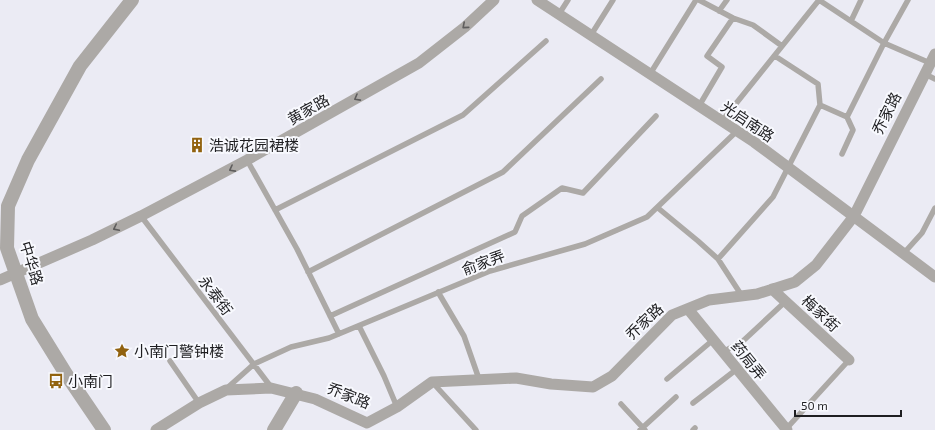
<svg xmlns="http://www.w3.org/2000/svg" width="935" height="430" viewBox="0 0 935 430" font-family="'Exo 2','Noto Sans SC',sans-serif">
  <style>
    .lines { fill: none; stroke-linecap: round; stroke-linejoin: round }
    .service { stroke: #aca9a6; stroke-width: 5.5 }
    .minor { stroke: #aca9a6; stroke-width: 11 }
    .tertiary { stroke: #aca9a6; stroke-width: 14 }
    .oneway { stroke: #5e5d5d }
    .labels { text-anchor: middle; dominant-baseline: central; stroke-width: 4; stroke-linejoin: round; paint-order: stroke }
    .street-label { font-size: 15px; fill: #1e1e21; stroke: #f8f9fe }
    .poi-label { font-size: 15px; fill: #1e1e21; stroke: #f8f9fe; text-anchor: start }
  </style>
  <rect width="100%" height="100%" fill="#ebebf4"/>
  <g class="lines">
    <path class="service" d="M699 0 733 18 753 25 782 46
      M819 0 884 43 930 63
      M719 11 727 0
      M559 14 568 0
      M851 21 861 0
      M591 35 613 0
      M775 56 818 84 820 105
      M650 74 696 0
      M925 74 935 79
      M699 106 722 67 707 56 733 18
      M722 121 819 0
      M842 154 853 130 847 117
      M247 160 297 249 339 334
      M658 208 698 241 718 259 742 296
      M275 210 463 115 546 41
      M141 216 271 387
      M904 253 922 233 935 208
      M718 259 773 197 820 105 847 117 884 43 908 0
      M308 272 503 172 601 79
      M438 292 464 336 479 379
      M330 316 515 232 522 216 562 188 583 193 656 116
      M359 326 384 376 397 407
      M723 352 743 341 786 301
      M170 361 199 403
      M667 379 713 340
      M433 383 476 430
      M226 389 254 364 291 347 329 338 490 271 585 244 647 217 737 131
      M693 403 737 369
      M621 404 645 430
      M786 429 849 360
      M640 430 676 397
      M693 430 695 428"/>
    <path class="minor" d="M537 0 754 142 935 277
      M0 280 92 240 141 216 247 160 419 63 465 27 494 0
      M772 289 849 360
      M688 309 787 430
      M156 430 199 403 226 390 271 388 315 399 367 423 397 407 432 382 516 378 551 384 593 387 612 376 672 315 709 300 757 294 795 282 816 265 854 216 935 54"/>
    <path class="tertiary" d="M104 430 66 374 32 319 7 248 8 206 28 160 80 66 132 0
      M274 430 296 393"/>
  </g>
  <defs><path id="oneway-chevron" d="M-2-3.5L2.5 0L-2 3.5" fill="none" stroke-width="1.6" stroke-linecap="round" stroke-linejoin="round"/></defs>
  <g class="oneway">
    <use href="#oneway-chevron" transform="translate(465 26) rotate(139)"/>
    <use href="#oneway-chevron" transform="translate(357 98) rotate(151)"/>
    <use href="#oneway-chevron" transform="translate(232 169) rotate(152)"/>
    <use href="#oneway-chevron" transform="translate(116 228) rotate(154)"/>
  </g>
  <defs>
    <symbol id="building-bare" viewBox="-9 -9 18 18"><path d="M-4-6H4V6H1V3H-1V6H-4ZM-2.5-4.3h1.7v1.8h-1.7ZM.8-4.3h1.7v1.8H.8ZM-2.5-1h1.7V.8h-1.7ZM.8-1h1.7V.8H.8Z" fill="#91620f" stroke="#f8f9fe" stroke-width="2.5" paint-order="stroke"/></symbol>
    <symbol id="sight-bare" viewBox="-9 -9 18 18"><path d="M0-6L1.8-2.2L6-1.7L2.9 1.2L3.7 5.4L0 3.3L-3.7 5.4L-2.9 1.2L-6-1.7L-1.8-2.2Z" fill="#91620f" stroke="#f8f9fe" stroke-width="2.5" paint-order="stroke"/></symbol>
    <symbol id="bus-bare" viewBox="-9 -9 18 18"><path d="M-5-6H5V4H4V6H2V4H-2V6H-4V4H-5ZM-3.5-4V0h7V-4ZM-3.5 1.2v1.5H-2V1.2ZM2 1.2v1.5H3.5V1.2Z" fill="#91620f" stroke="#f8f9fe" stroke-width="2.5" paint-order="stroke"/></symbol>
  </defs>
  <g fill-rule="evenodd">
    <use href="#building-bare" x="186" y="134" width="22" height="22"/>
    <use href="#sight-bare" x="111" y="340" width="22" height="22"/>
    <use href="#bus-bare" x="45" y="370" width="22" height="22"/>
  </g>
  <g class="labels">
    <g class="street-label">
      <text transform="translate(308 109) rotate(-29)">黄家路</text>
      <text transform="translate(886 113) rotate(-63)">乔家路</text>
      <text transform="translate(748 121) rotate(34)">光启南路</text>
      <text transform="translate(483 262) rotate(-20)">俞家弄</text>
      <text transform="translate(32 263) rotate(73)">中华路</text>
      <text transform="translate(216 295) rotate(53)">永泰街</text>
      <text transform="translate(821 313) rotate(43)">梅家街</text>
      <text transform="translate(644 321) rotate(-43)">乔家路</text>
      <text transform="translate(749 360) rotate(51)">药局弄</text>
      <text transform="translate(349 395) rotate(22)">乔家路</text>
    </g>
    <g class="poi-label">
      <text x="209" y="145">浩诚花园裙楼</text>
      <text x="134" y="351">小南门警钟楼</text>
      <text x="68" y="381">小南门</text>
    </g>
  </g>
  <path d="M795 410v6h106v-6" fill="none" stroke="#1e1e21" stroke-width="2"/>
  <text x="801" y="410" font-size="12" fill="#1e1e21" stroke="#f8f9fe" stroke-width="3" paint-order="stroke">50 m</text>
</svg>
